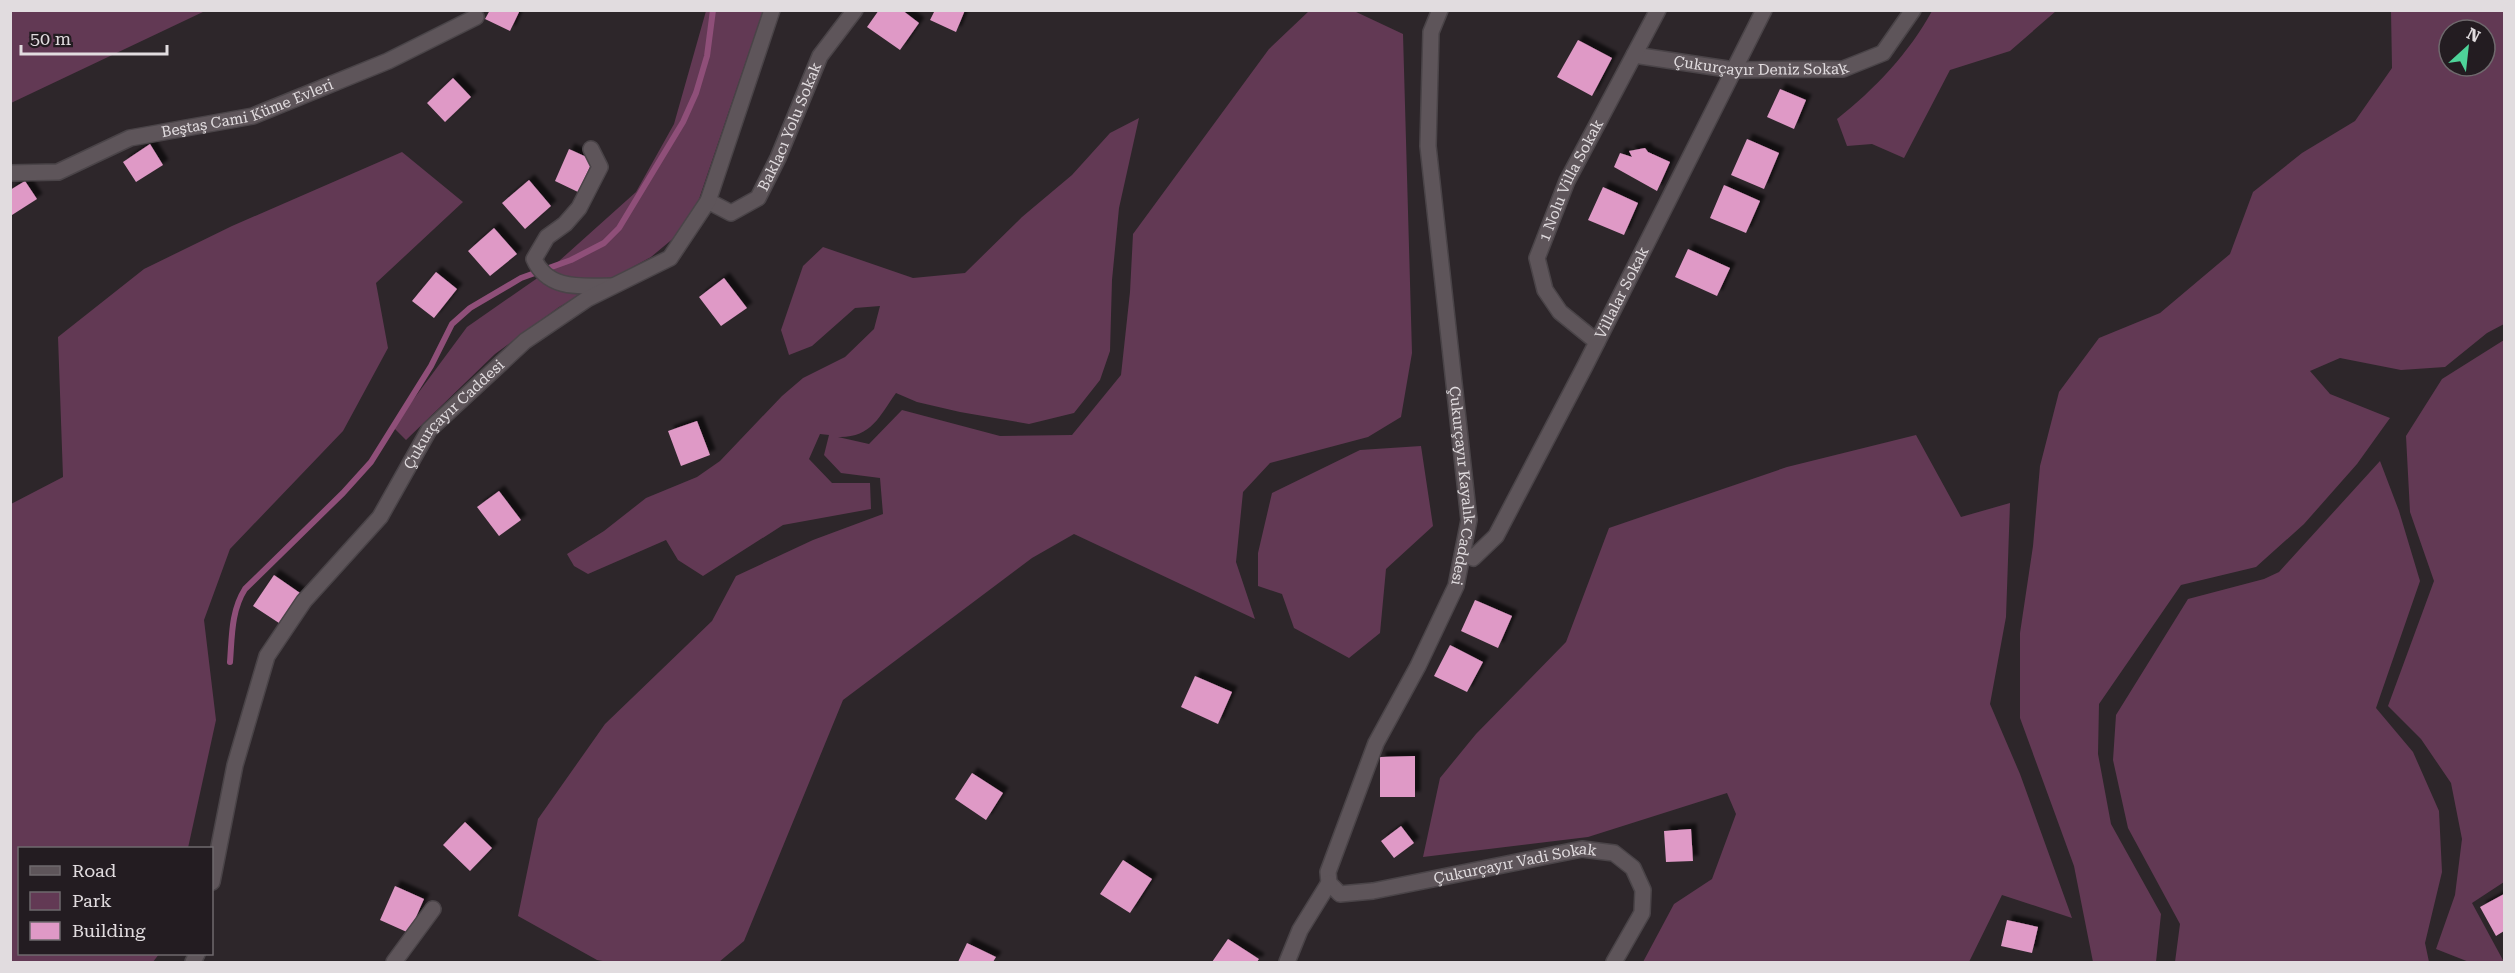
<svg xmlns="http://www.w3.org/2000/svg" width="2515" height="973" viewBox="0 0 2515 973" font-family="'Roboto Serif',serif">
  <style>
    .green { fill: #623954; fill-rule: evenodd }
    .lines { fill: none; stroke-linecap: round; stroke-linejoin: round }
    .stream { stroke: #8f4f79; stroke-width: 6 }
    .building { fill: #df99c6; filter: url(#shadow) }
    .minor-casing { stroke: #4a4448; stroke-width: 18 }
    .tertiary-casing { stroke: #4a4448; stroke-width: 18 }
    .minor { stroke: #5e555a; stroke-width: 15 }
    .tertiary { stroke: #5e555a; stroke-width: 15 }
    .labels { text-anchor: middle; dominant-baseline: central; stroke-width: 6; stroke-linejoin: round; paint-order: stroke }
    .street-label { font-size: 15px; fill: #e1dcdf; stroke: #231c21 }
  </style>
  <defs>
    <filter id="shadow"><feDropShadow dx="5.5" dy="-5.5" stdDeviation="1.5" flood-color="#0009"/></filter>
  </defs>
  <rect width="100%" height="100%" fill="#2d262a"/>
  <path class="green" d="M11 10H205V11L11 103Z
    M706 11H763L698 202 675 237 651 257 559 307 495 354 406 440 393 427 467 327 549 270 636 192 674 124Z
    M1309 11H1354L1403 34 1412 353 1401 417 1368 437 1270 463 1243 492 1236 562 1255 619 1074 534 1032 558 843 700 744 941 719 962H608L597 960 518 916 538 819 605 724 712 621 736 576 813 540 883 514 880 478 841 473 824 455 829 435 820 434 809 459 832 483H870L871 509 783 525 703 576 678 560 666 540 588 574 574 566 567 554 604 531 646 498 697 477 720 461 782 396 803 378 845 357 874 329 880 306 855 308 812 346 789 355 781 330 803 266 823 247 913 278 965 273 1022 217 1072 175 1110 133 1139 118 1119 208 1112 280 1110 351 1100 380 1074 413 1029 424 960 412 917 402 896 393C879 417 871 438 838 437L869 444 902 410 1000 436 1072 435 1121 375 1130 292 1133 234 1269 49Z
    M1932 11H2056L2010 51 1950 70 1904 158 1872 144 1847 146 1837 119C1875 89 1909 53 1932 11Z
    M2391 11H2504V324L2487 333 2445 367 2401 370 2340 358 2310 371 2330 394 2390 418 2357 464 2304 524 2256 567 2181 585 2099 704 2098 754 2111 824 2161 914 2156 962H2093L2074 866 2020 718V633L2033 546 2040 466 2059 392 2099 338 2160 313 2230 254 2253 192 2302 153 2355 121 2392 68ZM2449 30H2485V66H2449Z
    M402 152 463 202 376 283 388 348 343 431 230 549 204 620 216 720 188 848H20V954H159L153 962H11V504L63 477 58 337 144 269 232 226Z
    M2504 340V882L2472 903 2504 962H2469L2436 949 2455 895 2462 839 2451 783 2421 739 2388 706 2434 581 2410 512 2406 436 2442 379Z
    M1916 435 1961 517 2010 503 2006 617 1990 704 2020 774 2072 918 2002 895 1969 962H1643L1674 904 1712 879 1736 814 1727 793 1588 837 1423 857 1440 778 1476 734 1566 642 1609 528 1787 467Z
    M1421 446 1433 526 1386 569 1380 633 1349 658 1294 628 1282 594 1258 586V553L1272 493 1360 450Z
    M2380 461 2399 511 2420 581 2376 708 2413 752 2439 811 2442 872 2425 943 2429 962H2175L2180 924 2128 828 2113 760 2116 715 2188 599 2264 579 2279 572Z"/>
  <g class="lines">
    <path class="stream" d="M230 662C232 637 231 611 245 589L343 493 371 462 431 366 452 324 470 308 521 278 571 260 604 243 619 228 683 122 696 93 707 56 713 10"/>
  </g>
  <path class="building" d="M490 10H520L510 31 485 19Z
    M879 10H902L919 23 900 50 867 27Z
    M935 10H965L956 32 930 20Z
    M1578 40 1612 58 1592 96 1557 77Z
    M453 78 471 97 445 122 427 103Z
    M1780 89 1806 100 1794 129 1767 117Z
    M1747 139 1779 153 1764 189 1731 175Z
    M150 144 163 165 136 182 123 162Z
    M1645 148 1648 152 1670 162 1657 191 1614 167 1620 153 1632 157 1629 151Z
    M569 149 593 160 578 192 555 181Z
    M529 180 551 206 525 229 502 203Z
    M25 181 37 199 12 215 10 190Z
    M1724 185 1760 201 1746 233 1710 218Z
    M1603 187 1638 203 1624 235 1588 220Z
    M494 228 517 254 490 276 468 251Z
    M1688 249 1730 268 1717 296 1675 277Z
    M436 272 457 289 434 318 412 301Z
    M724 278 747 308 721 326 699 297Z
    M697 421 710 455 681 466 668 431Z
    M499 491 521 520 499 536 477 507Z
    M274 575 300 593 279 623 253 606Z
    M1475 600 1512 616 1498 648 1461 631Z
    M1450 645 1483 662 1467 692 1434 676Z
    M1195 676 1232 692 1218 724 1181 707Z
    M1415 756V797H1380V757Z
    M972 773 1003 793 986 820 955 799Z
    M465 822 492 848 470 871 443 845Z
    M1401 826 1414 843 1394 858 1381 841Z
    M1691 829 1693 861 1666 862 1664 831Z
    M1123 860 1152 879 1130 913 1100 894Z
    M395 886 424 899 409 933 380 920Z
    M2504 894V931L2496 936 2480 907Z
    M2007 920 2038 927 2032 953 2001 946Z
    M1228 939 1259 959 1257 962H1212Z
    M967 943 996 957 993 962H958Z"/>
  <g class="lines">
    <defs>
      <g id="minor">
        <path id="s1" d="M1440 10 1431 32 1428 146 1469 520 1456 586 1418 666 1376 743 1328 872 1329 883 1340 894 1373 891 1582 849 1614 853 1633 868 1643 890 1642 913 1614 962"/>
        <path id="s2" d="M1634 55 1734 70 1843 69 1883 53 1913 10"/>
        <path d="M591 149 600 167 579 208 565 224 547 237 534 259C548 291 582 286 612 286"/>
        <path id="s3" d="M10 173 58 172 130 138 253 116 388 61 476 17"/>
        <path id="s4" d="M708 201 731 213 758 198 778 158 820 56 855 10"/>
        <path id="s5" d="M1597 342 1560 312 1545 290 1537 258 1567 181 1658 10"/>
        <path id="s6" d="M1464 553 1473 558 1496 536 1585 366 1764 10"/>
        <path d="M394 962 433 909"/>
      </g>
      <g id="tertiary">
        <path id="s7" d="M212 882 235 765 267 656 304 601 380 517 429 430 525 341 587 299 670 258 708 201 772 10"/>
        <path d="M193 962 197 954"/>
        <path d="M1287 962 1300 930 1329 883"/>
      </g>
    </defs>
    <use href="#minor" class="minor-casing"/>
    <use href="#tertiary" class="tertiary-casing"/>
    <use href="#minor" class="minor"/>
    <use href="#tertiary" class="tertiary"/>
  </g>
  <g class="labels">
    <g class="street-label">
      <text stroke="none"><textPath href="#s2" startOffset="128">Çukurçayır Deniz Sokak</textPath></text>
      <text stroke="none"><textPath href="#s3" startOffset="249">Beştaş Cami Küme Evleri</textPath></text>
      <text stroke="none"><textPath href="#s4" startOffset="135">Baklacı Yolu Sokak</textPath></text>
      <text stroke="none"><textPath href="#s5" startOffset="192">1 Nolu Villa Sokak</textPath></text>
      <text stroke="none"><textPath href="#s6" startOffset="316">Villalar Sokak</textPath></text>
      <text stroke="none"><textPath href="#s7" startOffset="540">Çukurçayır Caddesi</textPath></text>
      <text stroke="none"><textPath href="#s1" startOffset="480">Çukurçayır Kayalık Caddesi</textPath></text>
      <text stroke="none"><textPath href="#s1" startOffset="1100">Çukurçayır Vadi Sokak</textPath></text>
    </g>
  </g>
  <rect width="2515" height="973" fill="none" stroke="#e1dcdf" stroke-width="24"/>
  <rect x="18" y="847" width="195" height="108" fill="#231c21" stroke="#6f696d" stroke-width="1.5"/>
  <rect x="30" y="866" width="30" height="9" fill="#5e555a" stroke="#6f696d" stroke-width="1.5"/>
  <text x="72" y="877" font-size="18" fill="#e1dcdf">Road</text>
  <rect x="30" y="892" width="30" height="18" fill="#623954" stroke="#6f696d" stroke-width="1.5"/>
  <text x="72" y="907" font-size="18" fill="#e1dcdf">Park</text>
  <rect x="30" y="922" width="30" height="18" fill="#df99c6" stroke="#6f696d" stroke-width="1.5"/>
  <text x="72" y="937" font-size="18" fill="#e1dcdf">Building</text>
  <g transform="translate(2467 48) rotate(27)"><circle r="28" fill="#231c21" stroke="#6f696d" stroke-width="1.5"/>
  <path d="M0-4.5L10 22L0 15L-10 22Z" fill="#4ed399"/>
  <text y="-9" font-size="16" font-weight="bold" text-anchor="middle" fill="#e1dcdf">N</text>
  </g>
  <path d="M21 45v9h146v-9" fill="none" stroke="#e1dcdf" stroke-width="3"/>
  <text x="30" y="45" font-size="18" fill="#e1dcdf" stroke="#231c21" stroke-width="4.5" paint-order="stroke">50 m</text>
</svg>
